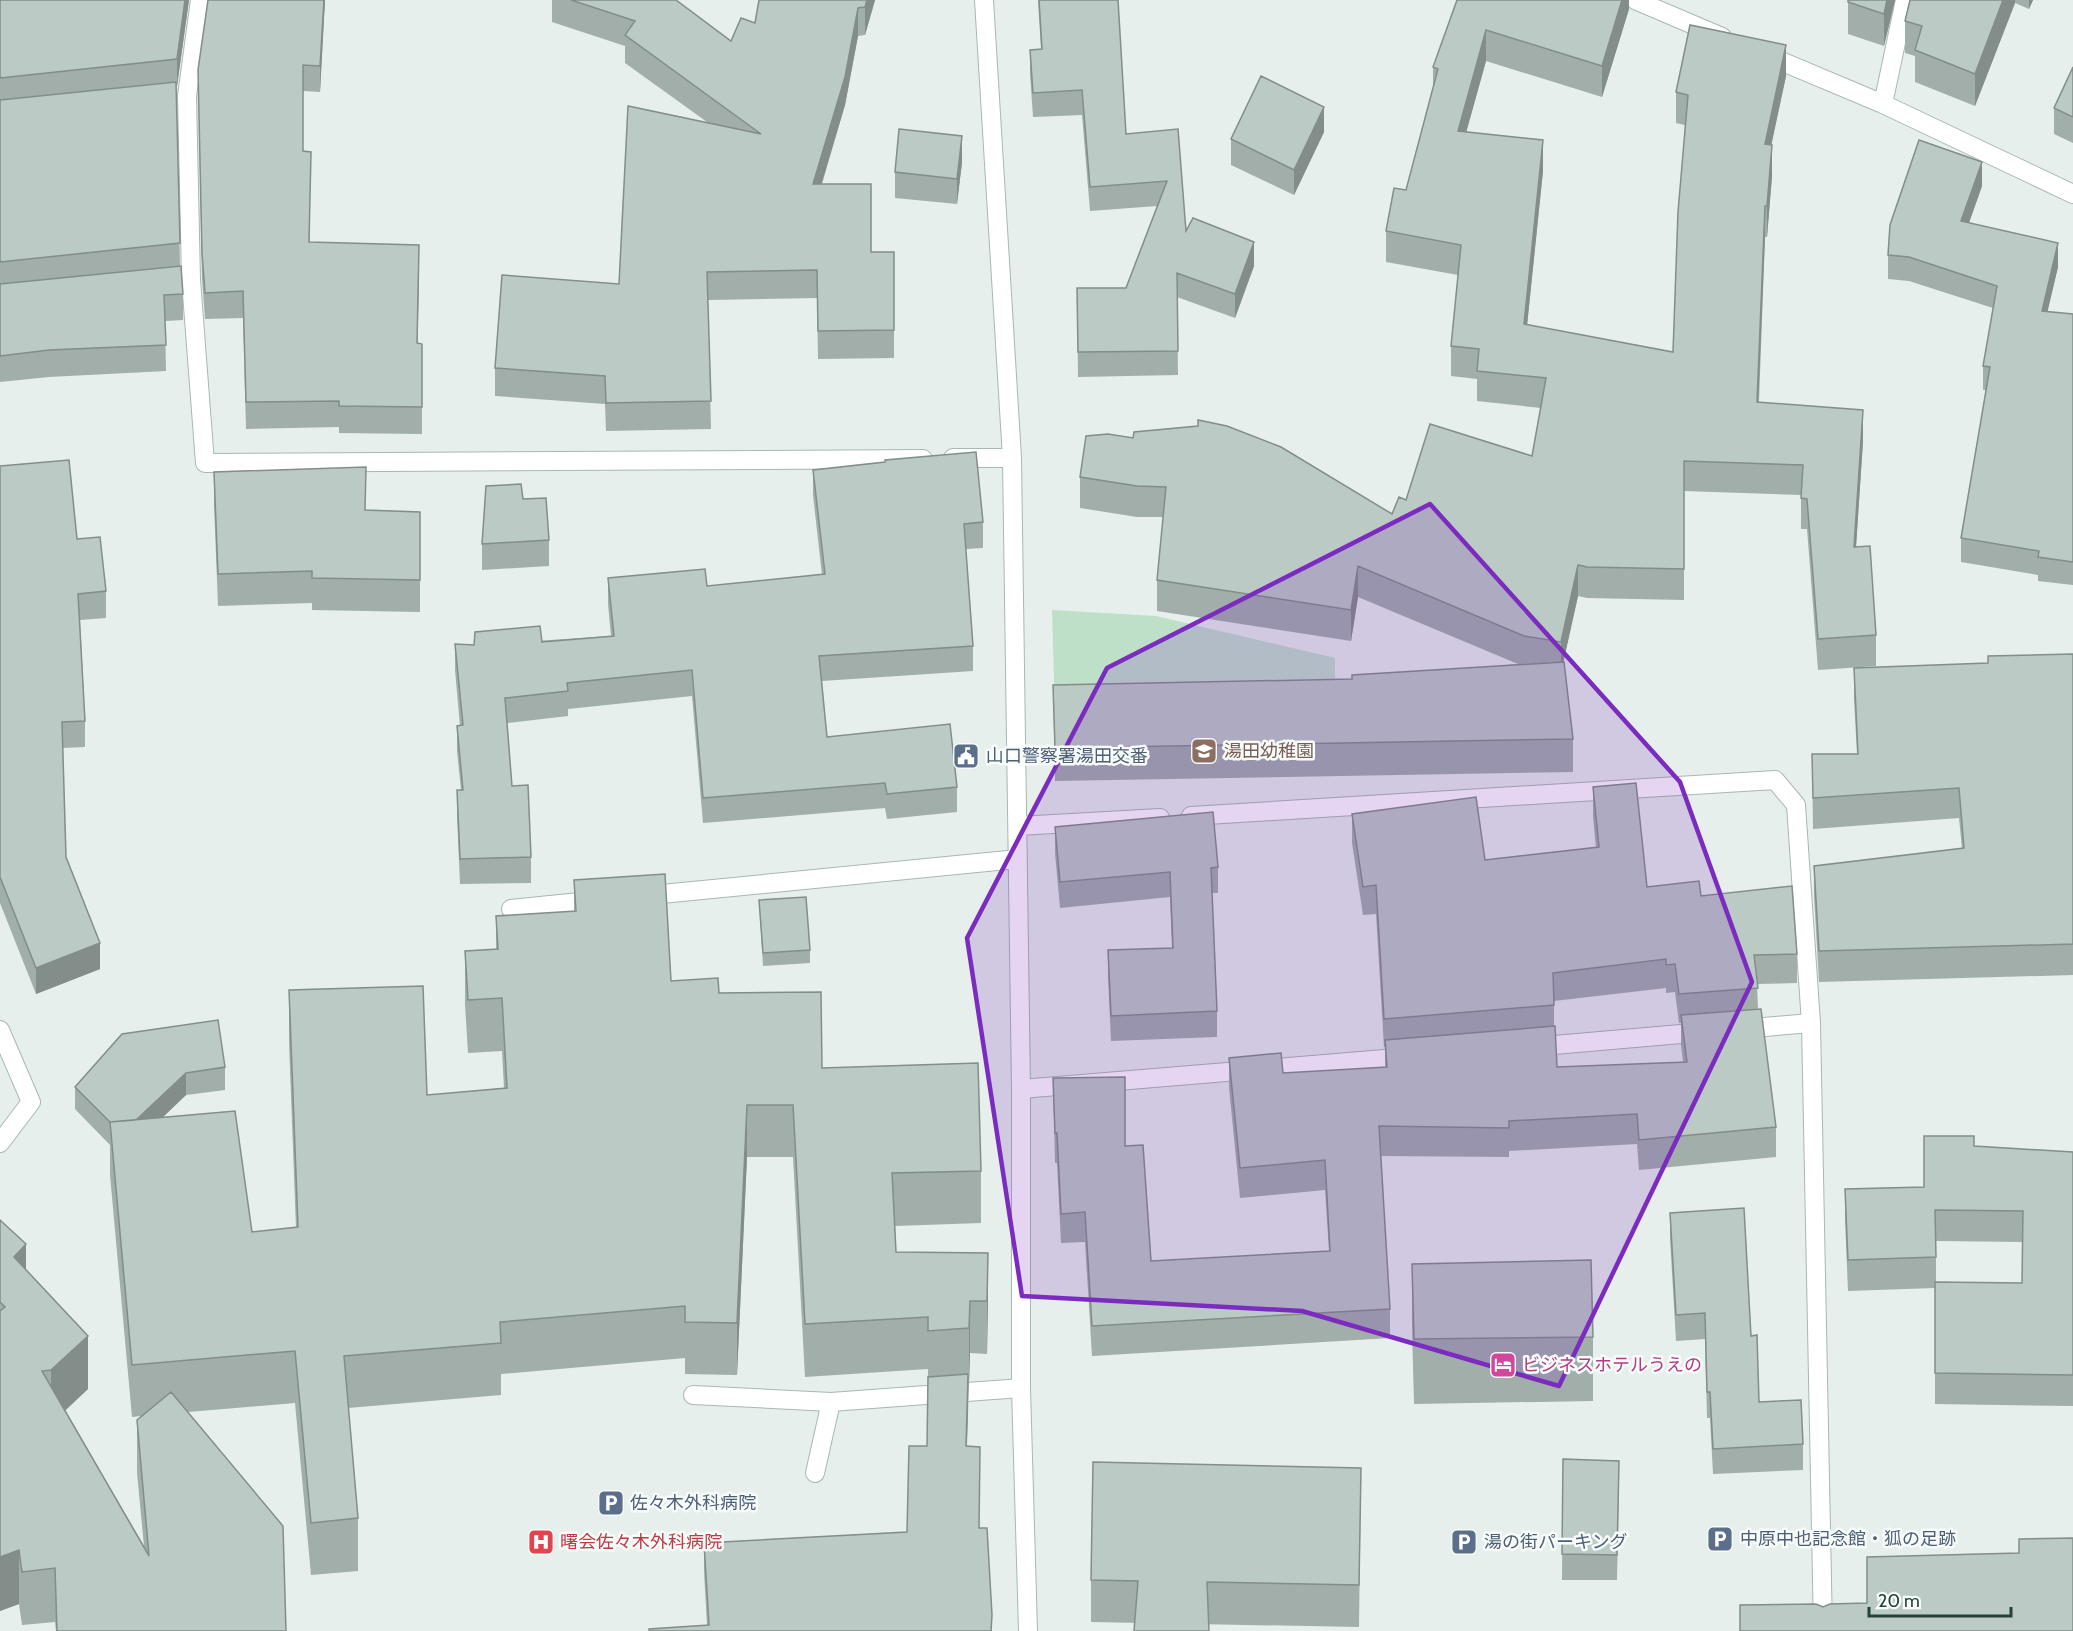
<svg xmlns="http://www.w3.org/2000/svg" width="2073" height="1631" viewBox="0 0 2073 1631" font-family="Cabin,'Noto Sans JP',sans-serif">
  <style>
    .green { fill: #bfe0c8 }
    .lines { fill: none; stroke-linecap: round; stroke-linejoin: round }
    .lane-casing { stroke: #a8b8b2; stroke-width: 20 }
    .street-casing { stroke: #a8b8b2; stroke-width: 20 }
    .lane { stroke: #fff; stroke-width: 18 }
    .street { stroke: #fff; stroke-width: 18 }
    .wall { fill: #a1aea9; fill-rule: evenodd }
    .shaded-wall { fill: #838d89 }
    .building { fill: #bbcac4; stroke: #838d89; stroke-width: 1.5 }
    .marked { fill: #7b2cbf; fill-opacity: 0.2; stroke: #7b2cbf; stroke-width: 4.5; stroke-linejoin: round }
    .labels { text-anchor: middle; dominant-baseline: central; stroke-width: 5; stroke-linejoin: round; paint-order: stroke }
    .education-label { font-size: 18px; fill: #785e54; stroke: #f7fbf9; text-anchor: start }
    .service-label { font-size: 18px; fill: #4e5e75; stroke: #f7fbf9; text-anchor: start }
    .hotel-label { font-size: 18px; fill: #b23c85; stroke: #f7fbf9; text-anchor: start }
    .health-label { font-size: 18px; fill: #be3a42; stroke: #f7fbf9; text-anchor: start }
  </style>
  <rect width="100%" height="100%" fill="#e6efeb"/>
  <path class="green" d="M1052 610 1156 616 1335 658V700L1055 712Z"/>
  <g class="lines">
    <defs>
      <path id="lane" d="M1741 1029 1811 1023
        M1531 1047 1704 1032
        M1021 1089 1408 1057
        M693 1395 831 1402 1021 1388
        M815 1473 831 1402"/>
      <path id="street" d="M200 0 187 96 191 280 205 463 923 459
        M984 0 1012 458 1021 1089V1388L1028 1631
        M1635 0 1722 37
        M1764 54 1883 104 2073 194
        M1883 104 1905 0
        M953 458H1012
        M1191 816 1775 780 1796 805 1811 1023 1823 1631
        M1018 826 1160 818
        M641 896 1018 859
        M511 909 599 900
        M0 1030 31 1102 0 1143"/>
    </defs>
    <use href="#lane" class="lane-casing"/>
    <use href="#street" class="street-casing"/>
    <use href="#lane" class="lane"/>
    <use href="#street" class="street"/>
  </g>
  <path class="wall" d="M0 0H189L177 86H176L180 266 183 294V320L165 321 166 371 49 377 0 382Z
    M208 0H325L320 92 303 91V151L310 242 419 271 417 344H422V434L339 433V427L246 429 243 318 205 319 202 279 198 70Z
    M552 0H676L731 41 755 23 875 0 865 35 858 36 845 105 822 184 871 252H894V358L818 359 817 298 708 300 711 429 606 431 605 404 495 396V368L619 284 707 122 625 63V46L552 22Z
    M1038 0H1118L1126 134 1178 129 1186 231 1254 266 1235 318 1177 297 1178 375 1078 377 1077 288H1126L1157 206 1090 211 1082 115 1033 117 1030 74V50H1041Z
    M1457 0H1629V9L1602 97 1486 61 1466 132 1543 171 1527 325 1673 352 1685 125 1676 123V92L1786 76 1771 145 1772 176 1767 237H1765L1759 402 1863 441 1856 547 1876 635V666L1818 670 1807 529H1801V495L1684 491V600L1587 598 1578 596 1563 662 1573 739V772L1055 781 1053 685 1352 679 1518 664 1358 597 1351 641 1157 611V580L1163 517H1137L1080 508V477L1133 438 1392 514 1406 500 1532 456 1541 408 1477 401V379L1451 376V346L1458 275 1386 262V231L1406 190 1433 88V67Z
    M1848 0H1895L1884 46 1848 34Z
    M1910 0H2033L2029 9 2015 3 1975 106 1915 82V56L1905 53V21Z
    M2073 67V143L2054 134V108Z
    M1324 132 1294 195 1231 165V139Z
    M962 162 957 204 895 198V172Z
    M1982 186 1969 223 2058 267 2047 312 2073 314V585L2038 581V575L1961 562V538L1986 390H1983V366L1993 308 1909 281 1888 279V255Z
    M0 466 77 539 106 591V618L80 620 85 721V747L63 748 66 857 100 969 36 994 0 903Z
    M813 470 983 522V548L966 549 973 646V671L822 681 827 737 957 787V812L887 819 885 808 703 823 692 696 568 709V716L507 723 512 786 531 857V883L460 884 457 816V790H461L457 751V726H460L455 670V644L474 645 611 636 608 604V578L707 586 822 575 813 495Z
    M214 472 366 511 420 512V612L312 610V603L218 606 214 504Z
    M523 499 549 540V566L482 570V544Z
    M2073 654V975L1819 982 1814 896V866L1962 849 1959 818 1813 829 1812 754H1857L1854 699V668L1988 663Z
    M1593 787 1647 887 1701 896 1797 954V983L1757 984 1758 1009 1776 1127V1157L1639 1170 1637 1144 1509 1151V1157L1380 1156 1390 1309V1338L1092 1356 1085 1242 1061 1243 1057 1163H1055L1053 1078 1125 1146 1151 1261 1329 1251 1325 1190 1240 1198 1229 1088V1058L1283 1073 1385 1067V1047H1384L1376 914 1363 915 1352 843V814L1485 860 1596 848 1593 816ZM1666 988V993L1675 992 1679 1023H1681V1045L1683 1062 1557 1067 1554 1026V1001Z
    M1055 827 1218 867V893H1212L1217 1011V1037L1111 1041 1108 976V950L1172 948 1170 897 1060 908 1055 853Z
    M574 880 671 981 719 993 822 1068 981 1171V1223L895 1226 896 1252 988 1253 987 1354 970 1353 967 1446 979 1528 992 1631 707 1625 704 1572V1543L907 1532 927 1446 928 1369 805 1377 793 1157H747L737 1375 685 1374V1358L501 1374V1395L348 1408 358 1518V1571L311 1575 295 1403 188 1412 286 1631H56L55 1622 22 1625 19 1604 0 1611V1220L88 1389 65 1410 144 1546 137 1473V1420L141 1416 132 1417 110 1175V1145L75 1109V1087L225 1067V1090L186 1095 162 1118 252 1232 296 1228 289 1043V990L427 1095 504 1088 502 1051 468 1053 465 1004V951L496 949V916L574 911Z
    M759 900 810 950V963L763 966Z
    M1974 1146 2073 1152V1406L1935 1404V1288L1848 1291 1845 1220V1189L1924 1187ZM1936 1241 2023 1242 2022 1283 1936 1282Z
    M1670 1213 1751 1336 1759 1402 1803 1444V1470L1713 1474 1710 1418H1707L1705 1339 1676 1341 1670 1238Z
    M1412 1264 1593 1337V1401L1414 1404 1412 1328Z
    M1563 1459 1619 1486 1617 1580H1562Z
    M1361 1468 1359 1627 1091 1622V1580Z"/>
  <path class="shaded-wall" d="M185 0H189L177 86V59Z
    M324 0H325L320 92V66Z
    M867 0H875L865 35V7Z
    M1622 0H1629V9L1602 97V66Z
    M1887 0H1895L1884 46V14Z
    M2003 0H2015V3L1975 106V74Z
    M2029 0H2033L2029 9Z
    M858 8V36L845 105 813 212V184Z
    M1486 30V61L1458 162V131Z
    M1786 45V76L1765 175V144Z
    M1324 107V132L1294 195V170Z
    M962 136V162L957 204V179Z
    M1543 140V171L1524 355V324Z
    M1772 145V176L1767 237V206Z
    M1982 162V186L1961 245V221Z
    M1765 206V237L1757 433V402Z
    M1254 242V266L1235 318V294Z
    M2058 243V267L2042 335V311Z
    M419 245V271L417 370V343Z
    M1863 410V441L1854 577V547Z
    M1578 565V596L1561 673V642Z
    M1358 566V597L1351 641V610Z
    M100 943V969L36 994V968Z
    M186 1073V1095L122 1156V1134Z
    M747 1105V1157L737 1375V1323Z
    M26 1244V1298L14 1257Z
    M988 1253V1306L987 1354V1301Z
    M970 1301V1353L969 1381V1328Z
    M88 1336V1389L51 1424V1370Z
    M968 1374V1403L966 1476V1446Z
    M19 1550V1604L0 1611V1557Z"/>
  <path class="building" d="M0 0H185L177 59 0 78Z
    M208 0H324L320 66 303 65V151L311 152 309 242 419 245 417 343 422 344V407L339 406V401L246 402 243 291 205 293 202 253 198 70Z
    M571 0H676L731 41 741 18 755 23 759 0H867L865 7 858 8 845 77 813 184H871V252H894V330L818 331 817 270 707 272 711 401 606 403 605 376 495 368 502 275 619 284 628 106 761 134 625 35 635 21Z
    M1039 0H1118L1126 134 1178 129 1186 231 1193 218 1254 242 1235 294 1177 273 1178 351 1078 352 1077 288H1126L1167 181 1090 187 1082 90 1033 93 1030 50 1042 49Z
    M1457 0H1622L1602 66 1486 30 1458 131 1543 140 1524 324 1673 352 1678 212 1688 95 1676 92 1690 25 1786 45 1765 144 1772 145 1767 206H1765L1757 402 1863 410 1854 547 1870 546 1876 635 1818 639 1807 499 1801 498 1803 465 1684 461V569L1587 567 1578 565 1561 642 1524 636 1358 566 1351 610 1157 580 1166 487 1137 486 1080 477 1086 436 1108 434 1133 438 1134 432 1198 426V420L1227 426 1281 447 1392 514 1399 497 1406 500 1430 424 1532 456 1546 378 1477 371 1479 349 1451 346 1461 245 1386 231 1394 188 1406 190 1438 69 1433 67Z
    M1848 0H1887L1884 14 1848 2Z
    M1910 0H2003L1975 74 1915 50 1922 26 1905 21Z
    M2073 67V117L2054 108Z
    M1261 76 1324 107 1294 170 1231 139Z
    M176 82 180 243 0 262V100Z
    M899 129 962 136 957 179 895 172Z
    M1919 140 1982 162 1961 221 2058 243 2042 311 2073 314V562L2038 557 2039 551 1961 538 1990 367 1983 366 1997 286 1909 257 1888 255 1890 225Z
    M181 266 183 294 164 295 166 345 49 350 0 356V284Z
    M976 452 983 522 964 524 973 646 819 656 827 737 950 724 957 787 887 794 885 783 703 798 692 670 567 683 568 691 505 698 512 786 528 785 531 857 460 859 457 790H463L457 726 463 725 455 644 474 645 475 632 540 626 542 642 614 636 608 578 705 569 707 586 825 574 813 470 885 462V460Z
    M69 460 77 539 100 537 106 591 78 594 85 721 62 722 66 857 100 943 36 968 0 877V466Z
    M366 467 365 510 420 512V580L312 578V571L218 574 214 472Z
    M521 484 523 499 546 498 549 540 482 544 486 486Z
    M2073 654V944L1819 951 1814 866 1964 848 1959 788 1813 798 1812 754H1858L1854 668 1988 663V656Z
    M1564 662 1573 739 1055 748 1053 685 1352 679V675Z
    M1636 783 1647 887 1699 881 1701 896 1792 886 1797 954 1754 955 1758 988 1679 994 1675 964 1666 965V959L1553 973 1554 1005 1384 1019 1376 885 1363 887 1352 814 1476 797 1485 860 1599 847 1593 787Z
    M1213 812 1218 867 1211 868 1217 1011 1111 1016 1108 950 1173 948 1170 872 1060 882 1055 827Z
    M665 874 671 981 718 978 719 993 821 992 822 1068 978 1063 981 1171 892 1173 896 1252 988 1253 987 1301H970L969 1328 928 1331V1317L805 1324 793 1105H747L737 1323 685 1322V1306L500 1322 501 1343 344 1356 358 1518 311 1523 295 1351 132 1365 110 1122 235 1111 252 1232 298 1227 289 990 423 986 427 1095 507 1088 502 998 468 1000 465 951 498 949 496 916 576 911 574 880Z
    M806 897 810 950 763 953 759 900Z
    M1761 1009 1776 1127 1639 1140 1637 1114 1509 1121V1128L1379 1126 1390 1309 1092 1326 1085 1212 1061 1214 1057 1133H1055L1053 1078 1125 1077V1146L1143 1145 1151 1261 1330 1251 1325 1160 1240 1168 1229 1058 1281 1053 1283 1073 1387 1067 1385 1040 1555 1026 1557 1067 1687 1062 1681 1015Z
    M218 1020 225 1067 186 1073 136 1120 110 1122 75 1087 122 1034Z
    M1924 1136H1974V1146L2073 1152V1375L1935 1373V1282L2022 1283 2023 1211 1935 1210 1936 1257 1848 1260 1845 1189 1924 1187Z
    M1744 1208 1751 1336 1757 1335 1759 1402 1801 1400 1803 1444 1713 1449 1710 1392H1707L1705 1313 1676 1315 1670 1213Z
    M0 1220 26 1244 14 1257 88 1336 51 1370 42 1371 149 1556 137 1420 171 1392 283 1526 286 1631H57L55 1568 22 1572 19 1550 0 1557V1311L5 1307 0 1302Z
    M1591 1260 1593 1337 1414 1339 1412 1264Z
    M968 1374 966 1446 980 1447 979 1528H987L992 1615 991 1631H649V1629L709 1625 704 1543 907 1532 909 1446H927L928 1377Z
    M1563 1459 1619 1461 1617 1555 1562 1554Z
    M1093 1462 1361 1468 1359 1585 1207 1582 1209 1631H1134L1138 1581 1091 1580Z
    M2073 1538V1631H1740V1605L1816 1604 1823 1607 1830 1604 1867 1603V1557L2019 1553V1539Z"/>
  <path class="marked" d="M1430 504 1680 782 1752 982 1559 1386 1302 1311 1022 1296 967 938 1107 668Z"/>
  <defs>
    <symbol id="school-square" viewBox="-11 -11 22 22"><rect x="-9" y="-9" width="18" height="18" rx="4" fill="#8d6e63" stroke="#f7fbf9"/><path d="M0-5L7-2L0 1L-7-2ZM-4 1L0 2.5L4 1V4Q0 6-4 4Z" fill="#fff"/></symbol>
    <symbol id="civic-square" viewBox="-11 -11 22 22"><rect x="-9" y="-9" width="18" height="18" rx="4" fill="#5c6f8a" stroke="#f7fbf9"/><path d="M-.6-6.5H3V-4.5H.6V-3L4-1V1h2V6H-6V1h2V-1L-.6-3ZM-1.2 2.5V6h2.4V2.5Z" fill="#fff"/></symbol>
    <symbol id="hotel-square" viewBox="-11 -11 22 22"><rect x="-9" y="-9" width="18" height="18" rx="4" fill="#d1479c" stroke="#f7fbf9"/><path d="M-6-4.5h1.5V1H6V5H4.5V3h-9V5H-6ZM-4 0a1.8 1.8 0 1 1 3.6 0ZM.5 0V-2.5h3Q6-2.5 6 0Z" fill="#fff"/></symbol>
    <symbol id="parking-square" viewBox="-11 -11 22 22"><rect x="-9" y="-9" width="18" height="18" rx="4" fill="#5c6f8a" stroke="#f7fbf9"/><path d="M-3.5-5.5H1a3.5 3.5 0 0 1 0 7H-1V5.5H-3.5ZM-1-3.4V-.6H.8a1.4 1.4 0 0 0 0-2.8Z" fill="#fff"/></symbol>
    <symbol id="hospital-square" viewBox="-11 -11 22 22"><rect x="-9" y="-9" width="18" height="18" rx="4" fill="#e0444e" stroke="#f7fbf9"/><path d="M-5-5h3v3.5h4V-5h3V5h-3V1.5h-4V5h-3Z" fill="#fff"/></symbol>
  </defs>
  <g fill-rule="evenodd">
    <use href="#school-square" x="1189" y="736" width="30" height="30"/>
    <use href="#civic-square" x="951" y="741" width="30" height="30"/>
    <use href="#hotel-square" x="1488" y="1350" width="30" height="30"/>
    <use href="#parking-square" x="596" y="1488" width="30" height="30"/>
    <use href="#parking-square" x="1705" y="1524" width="30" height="30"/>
    <use href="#hospital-square" x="526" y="1527" width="30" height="30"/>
    <use href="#parking-square" x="1449" y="1527" width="30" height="30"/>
  </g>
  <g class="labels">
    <g class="education-label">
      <text x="1224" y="751">湯田幼稚園</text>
    </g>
    <g class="service-label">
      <text x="986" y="756">山口警察署湯田交番</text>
      <text x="630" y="1503">佐々木外科病院</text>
      <text x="1740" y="1539">中原中也記念館・狐の足跡</text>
      <text x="1484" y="1542">湯の街パーキング</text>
    </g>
    <g class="hotel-label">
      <text x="1522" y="1365">ビジネスホテルうえの</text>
    </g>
    <g class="health-label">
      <text x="560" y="1542">曙会佐々木外科病院</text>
    </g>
  </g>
  <path d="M1869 1607v9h142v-9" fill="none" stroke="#24423a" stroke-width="3"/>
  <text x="1878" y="1607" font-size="18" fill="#24423a" stroke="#f7fbf9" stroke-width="4.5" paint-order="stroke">20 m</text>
</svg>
